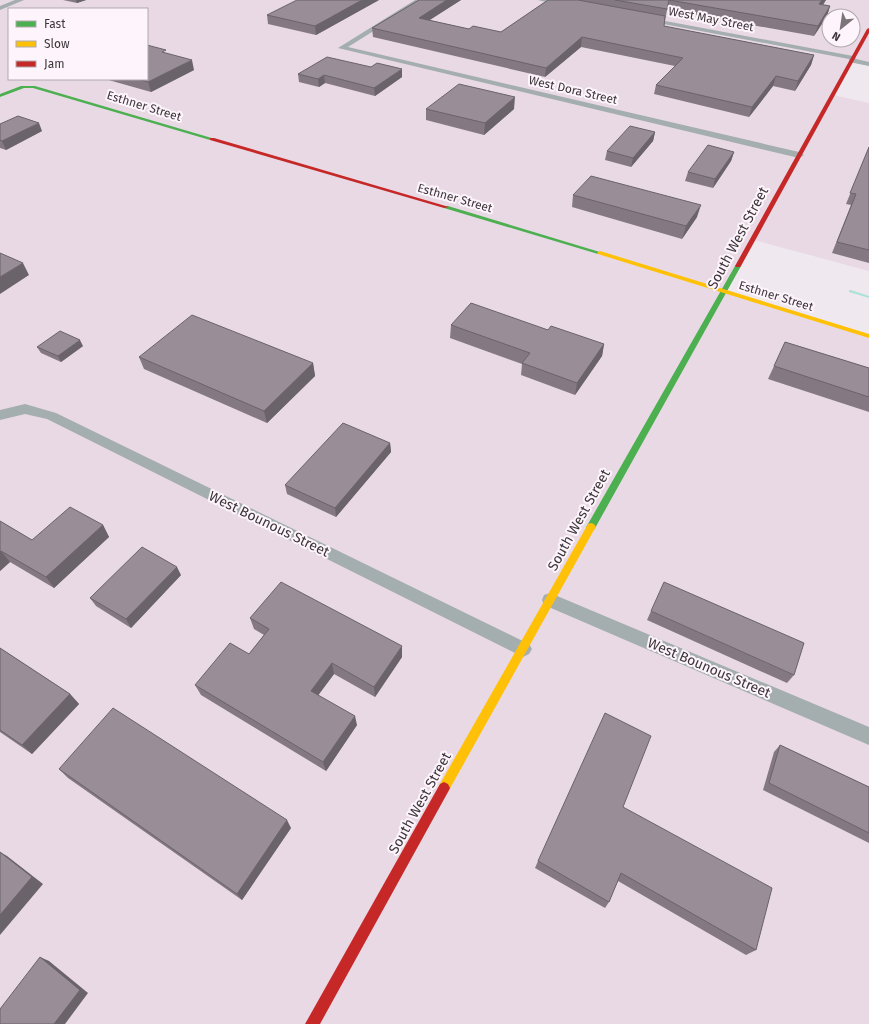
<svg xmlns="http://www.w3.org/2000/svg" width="869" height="1024" viewBox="0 0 869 1024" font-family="'Fira Sans',sans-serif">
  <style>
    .built { fill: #e8d9e5; fill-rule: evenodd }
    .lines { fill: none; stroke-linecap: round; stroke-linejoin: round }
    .stream { fill: #ace2d9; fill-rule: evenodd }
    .street { fill: #a4aeae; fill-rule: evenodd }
    .fast { fill: #4caf50; fill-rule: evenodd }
    .slow { fill: #ffc107; fill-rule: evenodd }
    .jam { fill: #c62828; fill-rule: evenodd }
    .wall { fill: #847982 }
    .shaded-wall { fill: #6b636a }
    .building { fill: #998d97; stroke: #6b636a }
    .labels { text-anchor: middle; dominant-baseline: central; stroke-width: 4; stroke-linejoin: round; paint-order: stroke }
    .far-street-label { font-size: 12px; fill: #3c363a; stroke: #fdf5fb }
    .street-label { font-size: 14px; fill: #3c363a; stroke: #fdf5fb }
  </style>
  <rect width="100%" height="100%" fill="#f0e8ef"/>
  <path class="built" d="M0 0H869V64L852 61 833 95 869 103V271L754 240 725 292 869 335V1024H0ZM9 9H147V79H9ZM829 16H853V40H829Z"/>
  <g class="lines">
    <path class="stream" d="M849 290H851L869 296V298L849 292Z"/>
    <path class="street" d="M15 0H24L0 10V6Z
      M415 0H423L348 47 799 152 804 155 799 158 338 48Z
      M538 0H551L569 5 566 7Z
      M644 17 853 56 856 59 869 62V66L849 62V59L642 20V18Z
      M25 404 56 413 529 644 532 649 529 654 523 657 47 419 25 414 0 420V410Z
      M550 593 869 727V745L544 605 542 600 544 595Z"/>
    <path class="fast" d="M21 86H35L215 139 210 140 33 88H24L0 97V94Z
      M444 206H448L603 253 598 254 444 208Z
      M738 264 741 266 594 530H588L586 527 588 524 735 266Z"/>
    <path class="slow" d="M600 251 869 334V338L598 254 597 253Z
      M591 523 594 524 596 527 594 530 448 792 444 794 440 792 438 788 440 784 588 524Z"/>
    <path class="jam" d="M869 28V33L741 266 740 267H736L735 266 867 29Z
      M210 138H214L449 207 444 208 210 140Z
      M444 782 448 784 450 788 448 792 320 1024H305L440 784Z"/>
  </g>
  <path class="wall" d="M63 0H86L77 3Z
    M379 0 316 35 268 24 267 15Z
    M419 0H461L429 20 469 29 501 32 548 0H826L823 5 830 6 827 16 814 36 667 10 664 26 814 55 811 65 795 91 773 86 749 117 654 94 656 85 675 66 581 47 545 77 373 37 372 28Z
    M167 53 194 70 151 92 105 79H147Z
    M371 67 402 77 375 96 325 83 319 87 299 82 298 74Z
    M426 109H514L484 135 426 120Z
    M0 124 42 131 6 150 0 148Z
    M655 132 653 141 631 167 605 160 607 151Z
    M869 147V263L832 253 851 205 846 204Z
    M734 152 731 161 713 188 685 181 688 172Z
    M573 195 697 217 682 239 572 207Z
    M451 325 604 344 602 356 575 395 521 375 522 364 450 338Z
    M785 342 869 368V412L768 379Z
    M83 346 61 362 41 353 37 347Z
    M139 357 313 363 315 376 267 423 144 369Z
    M390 443 391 452 336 517 287 494 285 485Z
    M0 521 32 540 103 525 109 537 54 588 10 562 0 571Z
    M181 575 131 628 96 606 90 598Z
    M651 611 794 675 787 683 647 620Z
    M250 618 402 657 375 697 334 674 318 695 357 725 326 771 201 695 195 685 249 654 264 635 254 629Z
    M0 648 70 694 79 704 32 754 0 732Z
    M780 745 869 787V843L763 790 774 752Z
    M59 769 291 828 242 900 68 778Z
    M623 807 756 950 746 955 618 881 609 902 605 908 535 868 538 861Z"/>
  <path class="shaded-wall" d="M76 0H86L77 3Z
    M362 0H379L316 35 315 26Z
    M447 0H461L419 27V18Z
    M822 0H826L816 14 819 4Z
    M830 6 827 16 814 36 818 26Z
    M582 37 581 47 545 77 546 68Z
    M814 55 811 65 795 91 798 81Z
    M192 60 194 70 151 92 148 82Z
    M402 69V77L375 96 374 88Z
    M324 75 325 83 319 87 318 79Z
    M776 76 773 86 749 117 752 107Z
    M515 97 514 109 484 135 485 123Z
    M39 123 42 131 6 150 2 141Z
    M655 132 653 141 631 167 633 158Z
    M734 152 731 161 713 188 715 179Z
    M701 205 697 217 682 239 686 226Z
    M23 263 29 275 0 294V277Z
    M80 340 83 346 61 362 58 356Z
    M604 344 602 356 575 395 577 383Z
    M313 363 315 376 267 423 264 411Z
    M390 443 391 452 336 517 335 508Z
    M103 525 109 537 54 588 46 577Z
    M1 551 10 562 0 571V552Z
    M177 567 181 575 131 628 126 619Z
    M402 646V657L375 697 374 687Z
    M332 663 334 674 314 701 311 691Z
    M70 694 79 704 32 754 22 745Z
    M355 716 357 725 326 771 323 762Z
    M287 820 291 828 242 900 237 894Z
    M0 852 7 856 43 884 0 935Z
    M40 957 49 961 88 993 65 1024H54Z"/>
  <path class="building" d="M297 0H362L315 26 267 15Z
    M419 0H447L419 18 469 29 473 26 501 32 548 0H578L665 16 664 26 814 55 798 81 776 76 752 107 656 85 683 58 582 37 546 68 372 28Z
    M615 0H669L667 9Z
    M669 0H822L819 4 830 6 818 26Z
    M147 45 166 50 162 52 192 60 148 82 138 79H147Z
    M327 57 371 67 377 63 402 69 374 88 324 75 318 79 298 74Z
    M459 84 515 97 485 123 426 109Z
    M18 116 39 123 2 141 0 140V124Z
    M630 126 655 132 633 158 607 151Z
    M708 145 734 152 715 179 688 172Z
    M869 147V250L837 242 856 194 850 193Z
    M591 176 701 205 686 226 573 195Z
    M0 253 23 263 0 277Z
    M471 303 548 330 551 326 604 344 577 383 522 363 530 353 451 325Z
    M192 315 313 363 264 411 139 357Z
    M60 331 80 340 58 356 37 347Z
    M785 342 869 368V397L774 366Z
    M343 423 390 443 335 508 285 485Z
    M70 507 103 525 46 577 1 551 0 552V521L32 540Z
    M142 547 177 567 126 619 90 598Z
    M281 582 402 646 374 687 332 663 311 691 355 716 323 762 195 685 230 643 249 654 269 629 250 618Z
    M664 582 804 643 794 675 651 611Z
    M0 648 70 694 22 745 0 730Z
    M113 708 287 820 237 894 59 769Z
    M605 713 651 736 623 807 772 888 756 950 621 873 609 902 538 861Z
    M780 745 869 787V833L769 783Z
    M0 852 32 877 0 915Z
    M40 957 80 990 54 1024H0V1009Z"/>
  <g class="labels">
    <g class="far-street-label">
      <text transform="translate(711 19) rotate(11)">West May Street</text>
      <text transform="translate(573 90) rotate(13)">West Dora Street</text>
      <text transform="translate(144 106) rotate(17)">Esthner Street</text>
      <text transform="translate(455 198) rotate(16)">Esthner Street</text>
      <text transform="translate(776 296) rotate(17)">Esthner Street</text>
    </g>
    <g class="street-label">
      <text transform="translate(738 238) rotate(-62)">South West Street</text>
      <text transform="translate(579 520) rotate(-61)">South West Street</text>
      <text transform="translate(269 524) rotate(26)">West Bounous Street</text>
      <text transform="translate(709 668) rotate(23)">West Bounous Street</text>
      <text transform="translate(420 803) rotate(-61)">South West Street</text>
    </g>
  </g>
  <rect x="8" y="8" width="140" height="72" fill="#fdf5fb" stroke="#b0a9ae"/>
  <rect x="16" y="21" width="20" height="6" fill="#4caf50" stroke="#b0a9ae"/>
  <text x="44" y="28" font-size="12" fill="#3c363a">Fast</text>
  <rect x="16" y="41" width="20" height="6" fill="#ffc107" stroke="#b0a9ae"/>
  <text x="44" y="48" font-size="12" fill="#3c363a">Slow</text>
  <rect x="16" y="61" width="20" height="6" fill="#c62828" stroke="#b0a9ae"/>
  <text x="44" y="68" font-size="12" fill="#3c363a">Jam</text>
  <g transform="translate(841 28) rotate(210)"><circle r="19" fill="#fdf5fb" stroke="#b0a9ae"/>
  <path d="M0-3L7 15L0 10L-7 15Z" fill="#7b7479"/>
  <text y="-6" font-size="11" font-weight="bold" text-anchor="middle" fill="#3c363a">N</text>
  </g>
</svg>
